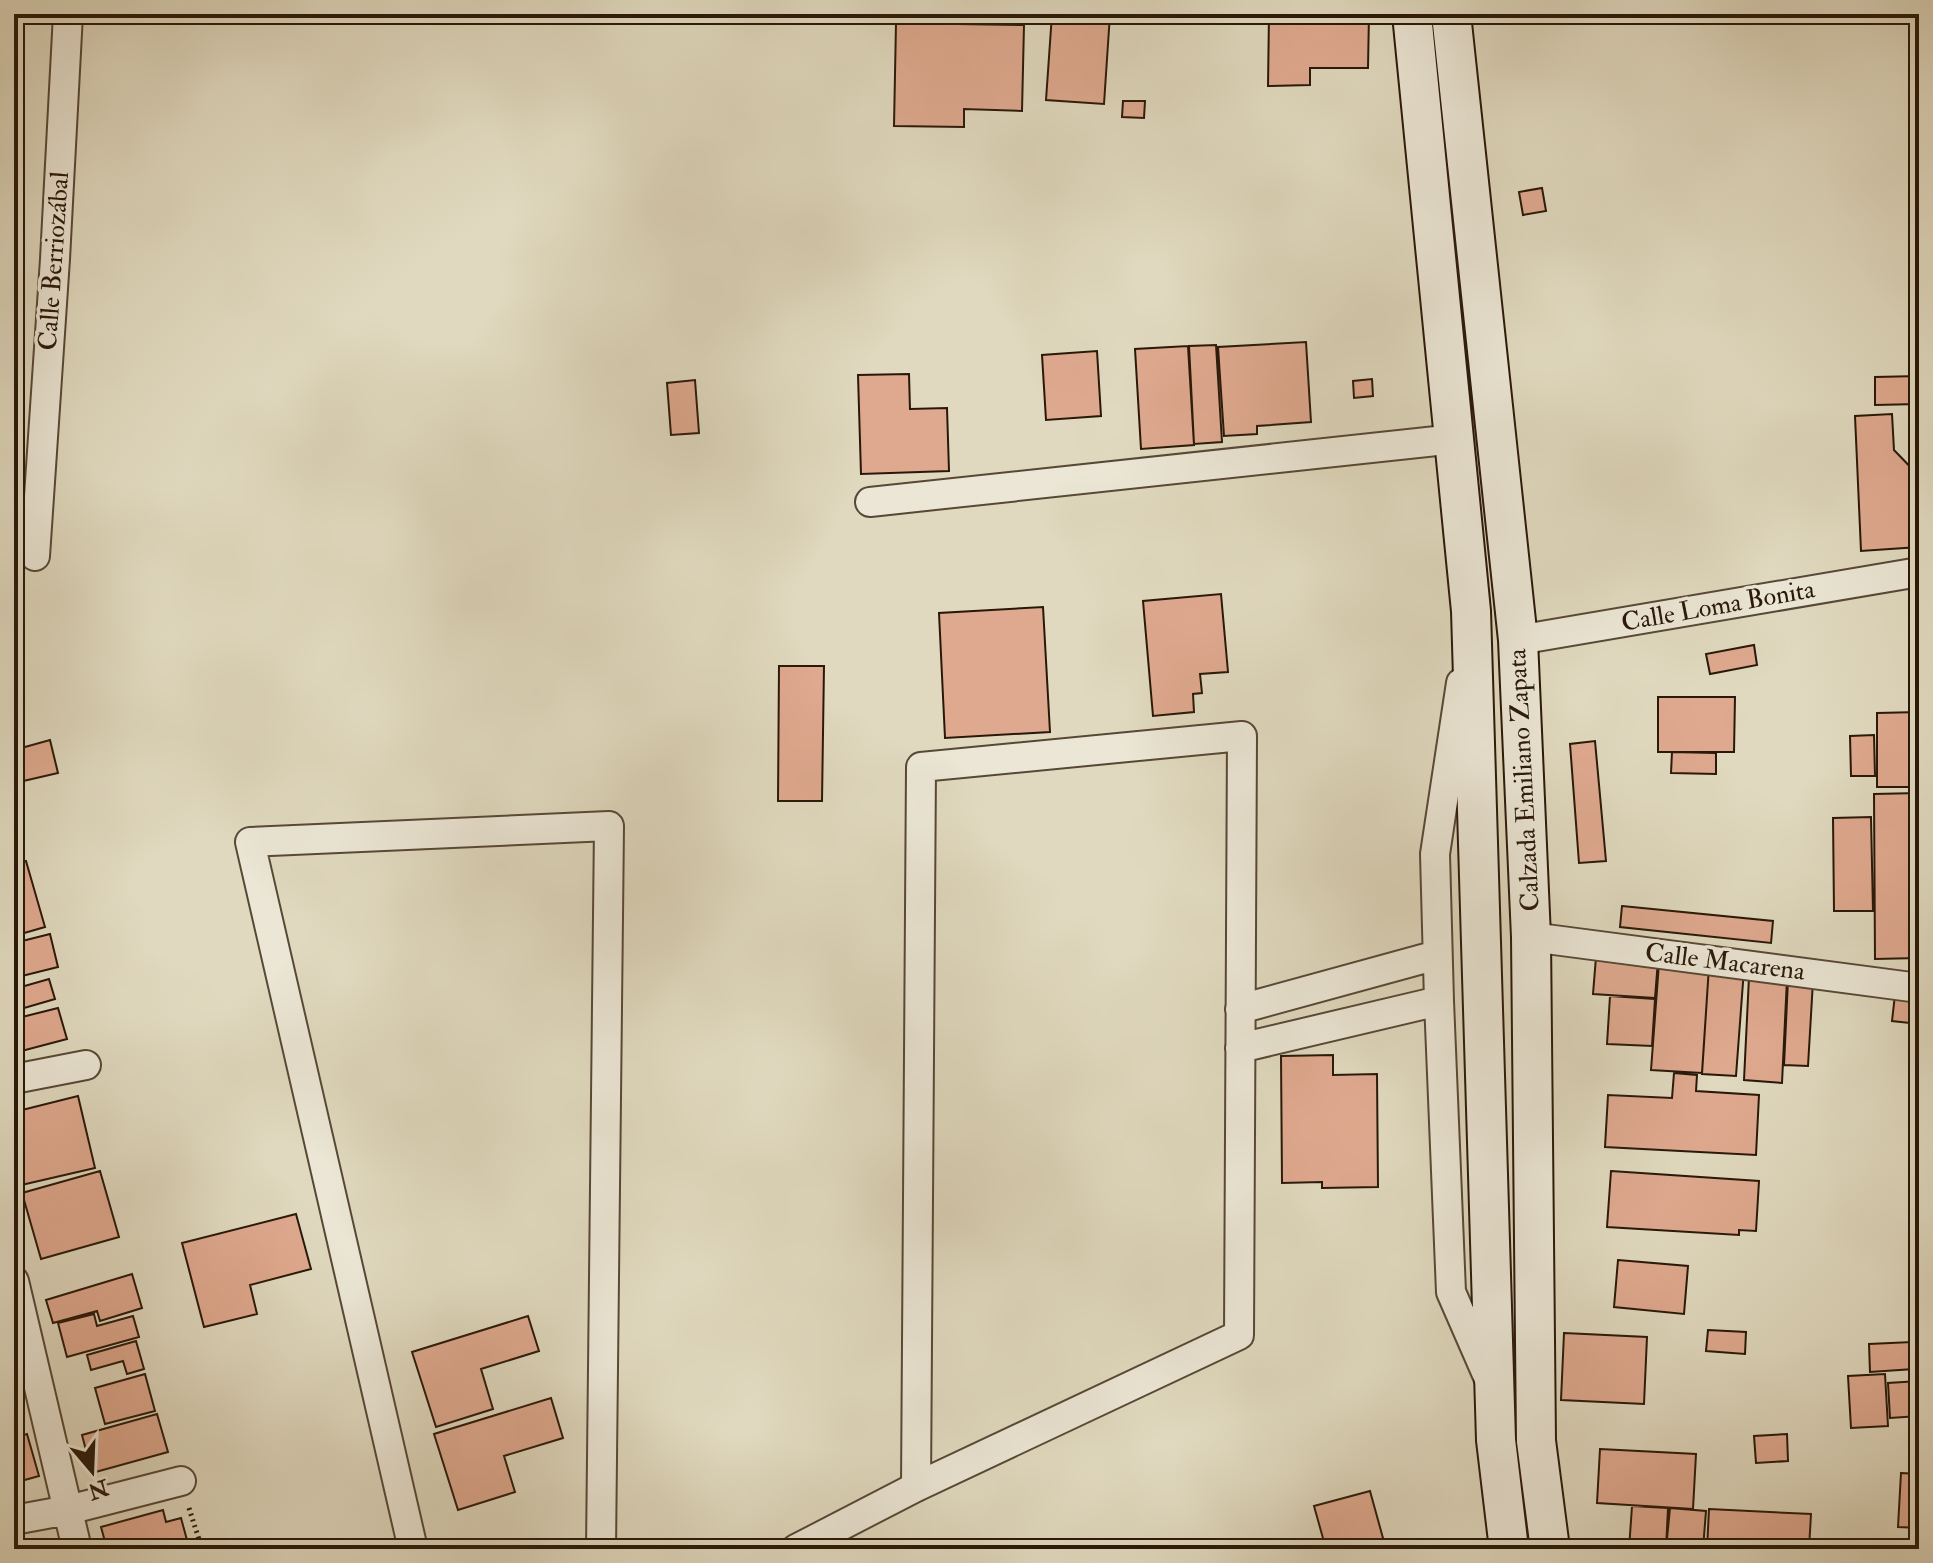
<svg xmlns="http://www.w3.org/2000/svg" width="1933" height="1563" viewBox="0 0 1933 1563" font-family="'IM FELL Double Pica',serif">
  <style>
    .building { fill: #dfa98f; stroke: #291809; stroke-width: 2 }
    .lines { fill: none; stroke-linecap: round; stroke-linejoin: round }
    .lane-casing { stroke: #574836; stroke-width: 18 }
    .street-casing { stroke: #574836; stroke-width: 32 }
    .secondary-casing { stroke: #291809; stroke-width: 42 }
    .path { stroke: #291809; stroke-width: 5; stroke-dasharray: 2 4; stroke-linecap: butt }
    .lane { stroke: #ebe6d5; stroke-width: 14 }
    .street { stroke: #ebe6d5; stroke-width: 28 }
    .secondary { stroke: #ebe6d5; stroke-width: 38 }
    .labels { text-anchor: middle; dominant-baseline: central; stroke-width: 7; stroke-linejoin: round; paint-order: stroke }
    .street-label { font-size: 26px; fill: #291809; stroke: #ebe6d5 }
  </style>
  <rect width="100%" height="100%" fill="#e0d9bf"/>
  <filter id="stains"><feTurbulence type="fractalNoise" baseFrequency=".0025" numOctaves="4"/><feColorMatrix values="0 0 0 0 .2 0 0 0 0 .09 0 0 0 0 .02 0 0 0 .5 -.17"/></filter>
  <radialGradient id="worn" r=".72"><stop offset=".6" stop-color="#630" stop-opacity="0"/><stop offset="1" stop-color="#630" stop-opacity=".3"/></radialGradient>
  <path class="building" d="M1052 14H1110L1104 104 1046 100Z
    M1269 14H1369L1368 68H1310V85L1268 86Z
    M896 23 1024 25 1022 111 964 109V127L894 126Z
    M1123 101H1145L1144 118 1122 117Z
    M1542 188 1546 211 1523 215 1519 192Z
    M1306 342 1311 422 1257 426V434L1224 436 1218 347Z
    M1216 345 1222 442 1194 444 1189 346Z
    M1188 346 1194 445 1141 449 1135 349Z
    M1097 351 1101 416 1046 420 1042 355Z
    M909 374 910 409 947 408 949 471 861 474 858 375Z
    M1919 376V404L1875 405V377Z
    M1372 379 1373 396 1354 398 1353 381Z
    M695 380 699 433 671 435 667 383Z
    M1892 414 1894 450 1919 476V547L1861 551 1855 416Z
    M1221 594 1228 672 1200 674 1202 693 1193 694 1194 712 1153 716 1143 601Z
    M1043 607 1050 732 945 738 939 613Z
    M1754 645 1757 665 1710 674 1706 654Z
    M779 666H824L822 801H778Z
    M1658 697H1735L1734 752H1658Z
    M1919 712V787H1877V713Z
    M1874 735 1875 776H1851L1850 736Z
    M50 740 58 773 19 782 21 789 14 791V750Z
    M1595 741 1606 861 1579 863 1570 744Z
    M1672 752 1716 753V774L1671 773Z
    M1919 793V958L1875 959 1874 794Z
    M1871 817 1873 911H1834L1833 818Z
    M26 861 45 927 14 936V864Z
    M1622 906 1773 921 1771 943 1620 927Z
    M50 934 58 967 14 978V943Z
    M1596 957 1658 960 1655 998 1593 994Z
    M1659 963 1709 966 1702 1073 1651 1070Z
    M1709 966 1744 969 1736 1076 1702 1074Z
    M1749 977 1787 979 1782 1083 1744 1080Z
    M49 979 55 999 14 1011V989Z
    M1788 980 1813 981 1808 1066 1784 1065Z
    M1896 986 1919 989V1024L1892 1021Z
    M1610 996 1655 999 1652 1046 1607 1044Z
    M58 1008 67 1039 14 1053V1019Z
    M1333 1055V1075L1377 1074 1378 1187 1322 1188V1182L1282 1183 1281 1056Z
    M1674 1073 1697 1075 1696 1091 1759 1095 1756 1155 1605 1147 1608 1095 1672 1098Z
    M78 1096 95 1168 17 1186 14 1173V1112Z
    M100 1171 119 1237 41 1259 22 1193Z
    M1611 1171 1759 1181 1756 1231 1739 1230V1235L1607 1227Z
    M296 1214 311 1269 250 1285 257 1314 204 1327 182 1243Z
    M1618 1260 1688 1266 1684 1314 1614 1307Z
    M132 1274 142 1308 100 1321 97 1311 53 1323 46 1300Z
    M94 1314 97 1326 133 1316 139 1337 67 1357 58 1323Z
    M528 1316 539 1351 481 1369 493 1409 436 1427 412 1352Z
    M1708 1330 1746 1332 1745 1354 1706 1351Z
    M1564 1333 1647 1337 1644 1404 1561 1400Z
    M136 1341 144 1369 127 1374 123 1361 91 1370 87 1355Z
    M1912 1342 1914 1369 1870 1372 1869 1344Z
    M145 1374 155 1411 105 1424 95 1388Z
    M1885 1374 1888 1426 1851 1428 1848 1376Z
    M1919 1381V1416L1890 1418 1888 1383Z
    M551 1398 563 1438 504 1456 515 1492 458 1510 434 1434Z
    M157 1414 168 1452 92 1473 82 1435Z
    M27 1434 39 1476 14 1483V1438Z
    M1787 1434 1788 1461 1756 1463 1754 1436Z
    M1600 1449 1696 1454 1693 1509 1597 1503Z
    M1901 1473 1919 1474V1528L1898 1527Z
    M1370 1491 1386 1549H1326L1314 1506Z
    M1632 1506 1668 1508 1666 1549H1629Z
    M1670 1508 1706 1511 1703 1549H1666Z
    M1709 1509 1811 1514 1809 1549H1707Z
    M163 1510 166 1522 181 1518 187 1540 154 1549H107L101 1527Z"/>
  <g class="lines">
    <defs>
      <path id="lane" d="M1833 1548 1849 1549"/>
      <path id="street" d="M870 502 1455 439
        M35 556 55 259 68 14
        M1518 640 1919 572
        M1461 683 1435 854 1439 1001 1451 1292 1489 1379
        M1531 937 1919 988
        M1240 1009 1437 955
        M1240 1048 1439 1001
        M14 1079 86 1065
        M14 1281 77 1549
        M14 1520 68 1510 181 1481
        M413 1549 250 842 609 826 601 1549
        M796 1549 916 1487 1239 1335 1242 736 921 767 916 1487"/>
      <path id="secondary" d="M1412 14 1471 611 1496 1440 1509 1549
        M1451 14 1518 640 1531 937 1536 1441 1550 1549"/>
    </defs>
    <use href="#lane" class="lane-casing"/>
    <use href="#street" class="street-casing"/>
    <use href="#secondary" class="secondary-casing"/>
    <path class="path" d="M189 1508 202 1549"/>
    <use href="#lane" class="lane"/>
    <use href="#street" class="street"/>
    <use href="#secondary" class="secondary"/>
  </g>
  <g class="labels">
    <g class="street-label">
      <text transform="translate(54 261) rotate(-86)">Calle Berriozábal</text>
      <text transform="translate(1718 606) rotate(-10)">Calle Loma Bonita</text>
      <text transform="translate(1524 780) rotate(-93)">Calzada Emiliano Zapata</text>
      <text transform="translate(1725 962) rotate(7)">Calle Macarena</text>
    </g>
  </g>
  <rect width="1933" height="1563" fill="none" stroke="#e0d9bf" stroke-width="48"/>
  <rect x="16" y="16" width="1901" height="1531" fill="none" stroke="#291809" stroke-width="4"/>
  <rect x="24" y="24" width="1885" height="1515" fill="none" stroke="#291809" stroke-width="2"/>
  <g transform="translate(92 1471) rotate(161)" stroke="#ebe6d5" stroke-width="6" paint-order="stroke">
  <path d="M0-6L14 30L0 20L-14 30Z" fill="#291809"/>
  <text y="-12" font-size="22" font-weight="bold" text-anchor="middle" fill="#291809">N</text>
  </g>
  <rect width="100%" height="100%" filter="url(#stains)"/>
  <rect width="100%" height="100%" fill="url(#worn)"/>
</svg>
